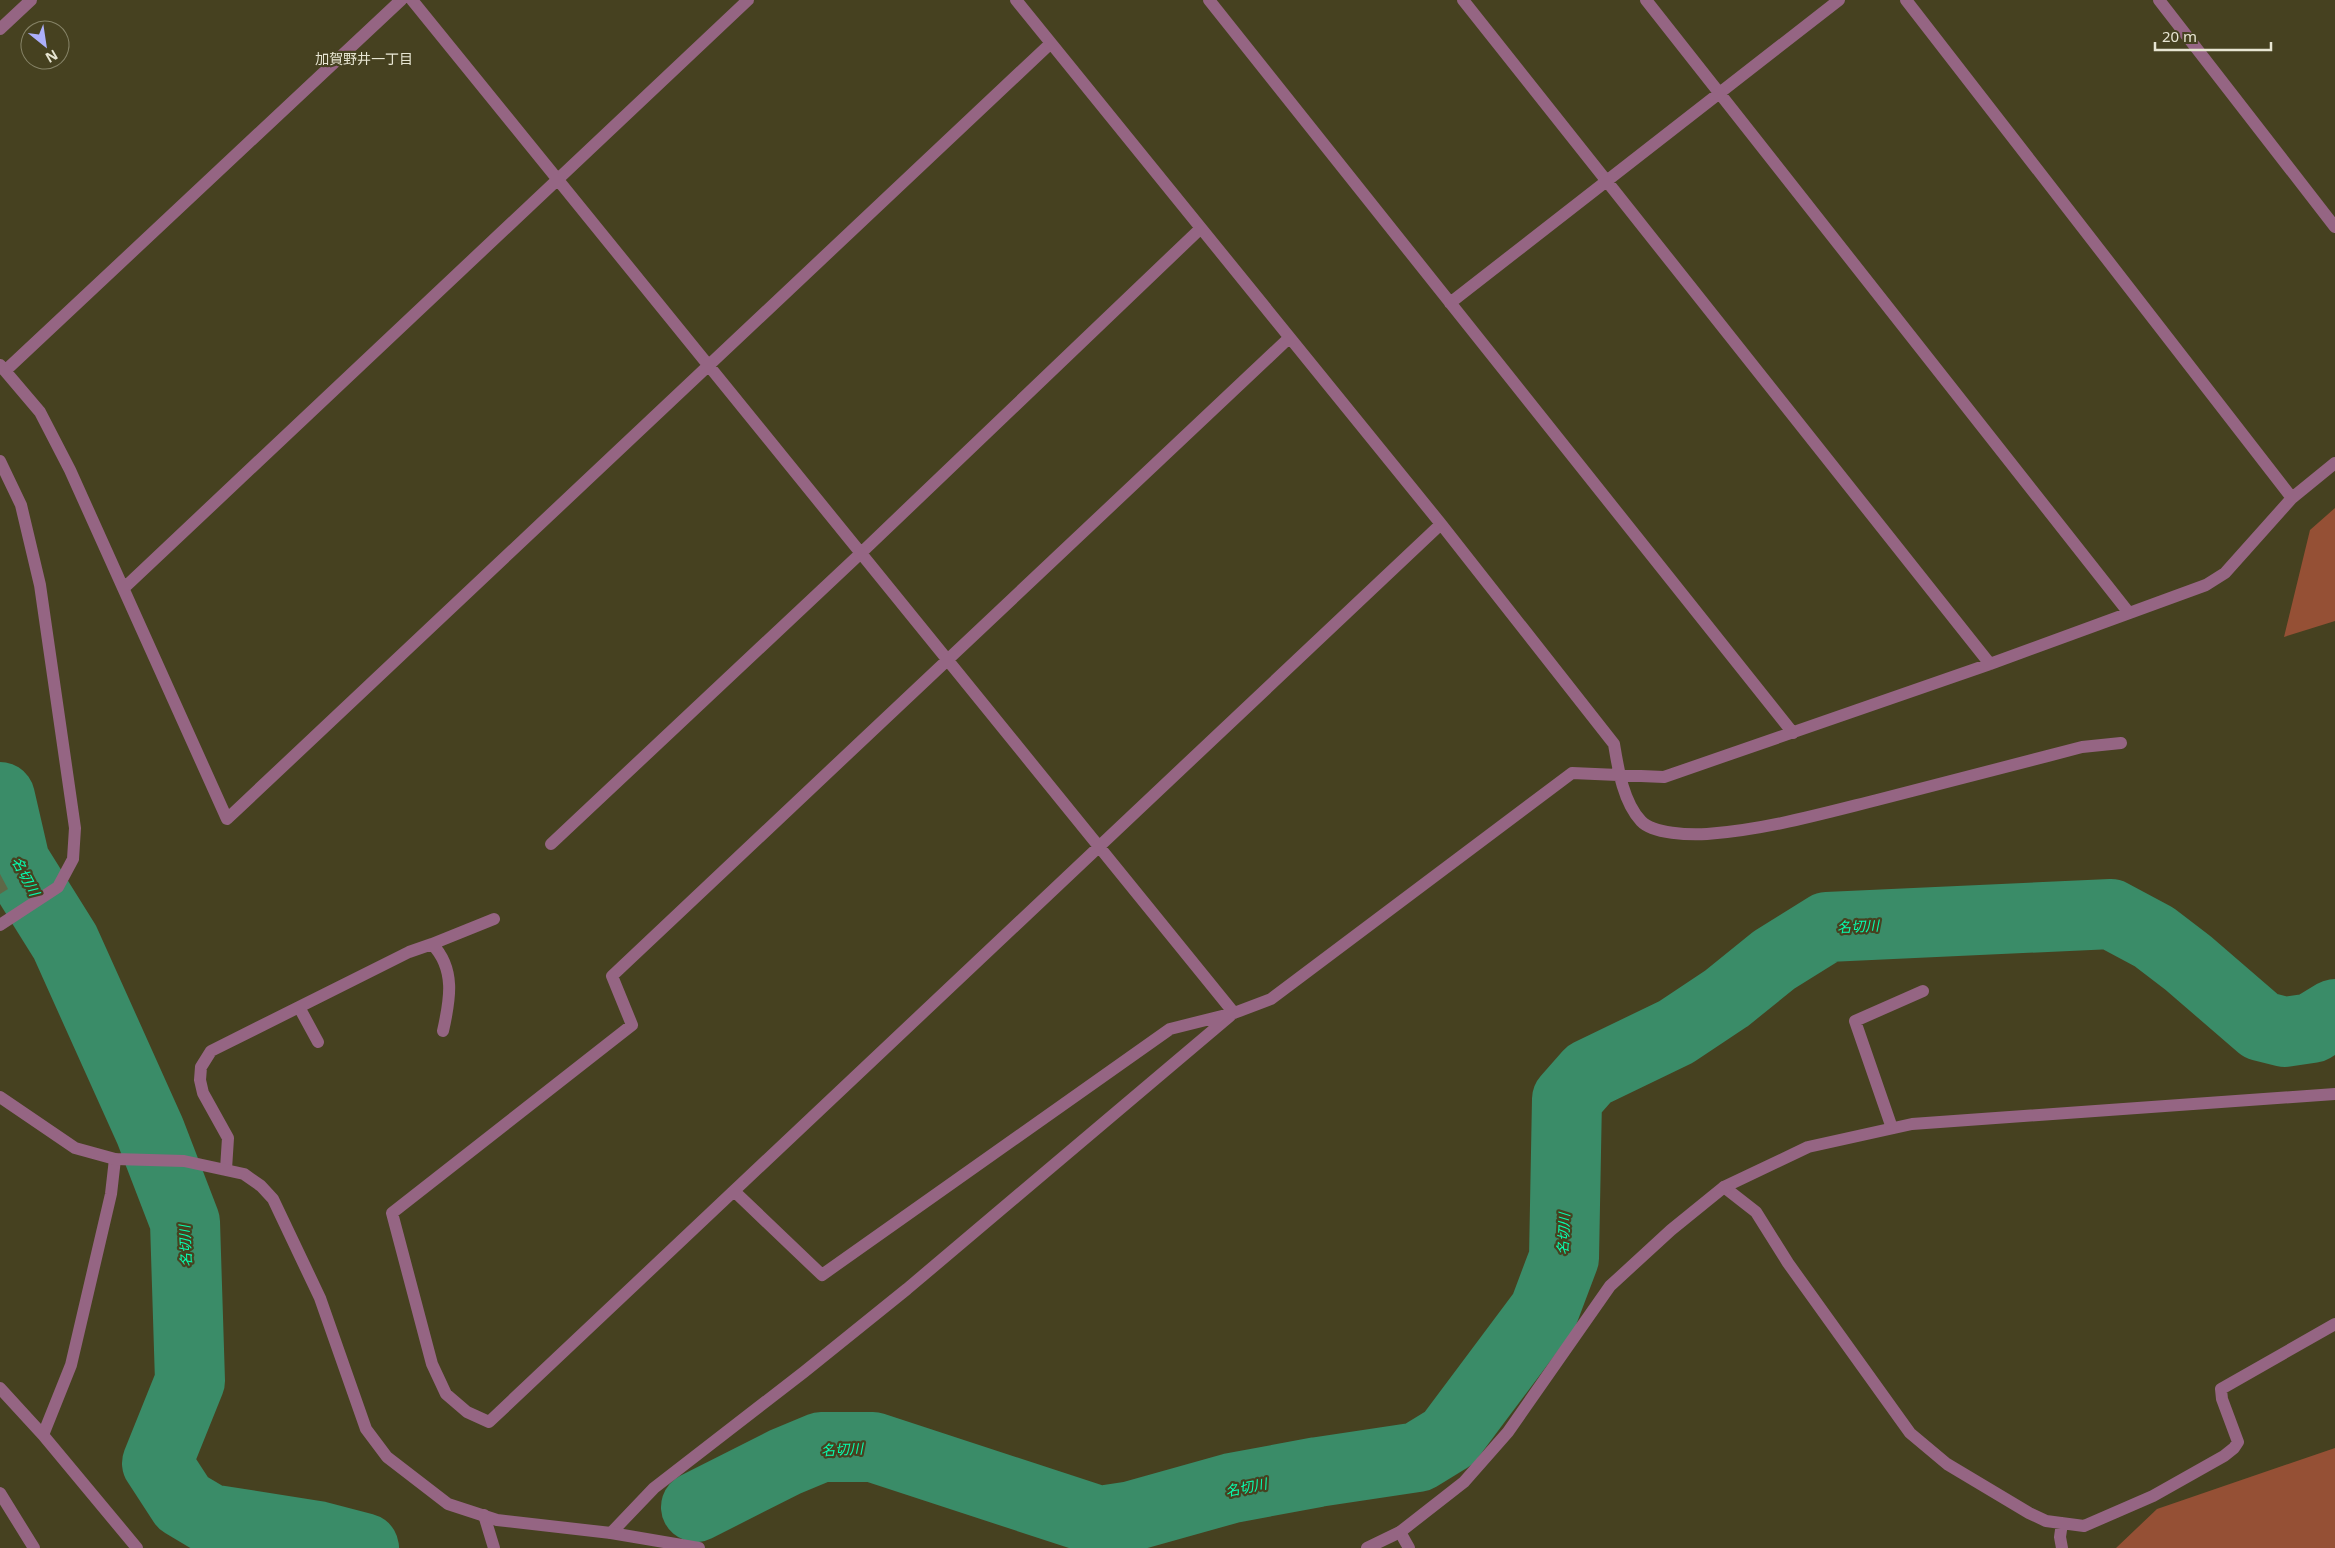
<svg xmlns="http://www.w3.org/2000/svg" width="2335" height="1548" viewBox="0 0 2335 1548" font-family="'Noto Sans','Noto Sans JP',sans-serif">
  <style>
    .green { fill: #955035 }
    .lines { fill: none; stroke-linecap: round; stroke-linejoin: round }
    .river { stroke: #3a8c68; stroke-width: 70 }
    .building { fill: #5e6847 }
    .minor { stroke: #956583; stroke-width: 12 }
    .tertiary { stroke: #956583; stroke-width: 12 }
    .labels { text-anchor: middle; dominant-baseline: central; stroke-width: 4.5; stroke-linejoin: round; paint-order: stroke }
    .neighbourhood-label { font-size: 14px; fill: #e7e5d2; stroke: #464120 }
    .water-label { font-size: 14px; font-style: italic; fill: #06ffb0; stroke: #464120 }
  </style>
  <rect width="100%" height="100%" fill="#464120"/>
  <path class="green" d="M2335 508V621L2284 637 2310 530Z
    M2335 1448V1548H2116L2157 1509Z"/>
  <g class="lines">
    <path class="river" d="M0 797 15 862 65 942 150 1131 185 1222 190 1381 157 1463 183 1503 210 1519 318 1536 364 1548
      M696 1507 785 1462 821 1447H873L1099 1521 1132 1516 1232 1488 1318 1472 1418 1457 1449 1438 1544 1311 1564 1258 1567 1099 1589 1074 1676 1032 1727 998 1774 960 1827 927 2111 914 2154 937 2188 963 2261 1026 2285 1032 2312 1028 2335 1014"/>
  </g>
  <path class="building" d="M0 874 8 889 0 894Z"/>
  <g class="lines">
    <path class="minor" d="M412 0 1234 1013
      M1016 0 1441 524 1614 744C1618 768 1623 802 1641 821 1653 834 1690 835 1707 834 1764 830 1821 814 1877 800 1946 782 2014 765 2082 747L2121 743
      M1209 0 1793 733
      M1463 0 1990 664
      M1646 0 2129 613
      M1906 0 2292 498
      M2159 0 2335 227
      M0 29 31 0
      M1450 303 1839 0
      M1289 338 612 976 632 1025 392 1213 432 1364 446 1394 467 1412 489 1422 1441 524
      M0 365 40 412 70 470 227 819 1051 43
      M5 371 401 0
      M0 461 21 505 40 585 75 828 73 859 58 887 0 925
      M124 588 748 0
      M551 844 861 553 1200 229
      M432 944 494 919
      M299 1007 318 1042
      M1892 1128 1855 1021 1923 991
      M226 1169 228 1138 203 1093 200 1080 201 1067 211 1051 409 952 432 944C456 969 450 1000 443 1031
      M1724 1187 1756 1212 1788 1263 1910 1433 1947 1464 2029 1513 2046 1521 2084 1526 2153 1496 2224 1456 2234 1448 2238 1442 2222 1399 2221 1389 2335 1324
      M734 1191 822 1275 1170 1029 1234 1013 1271 999 1572 773 1664 777 1990 664 2206 585 2225 573 2292 498 2335 463
      M0 1388 43 1435 137 1548
      M43 1435 71 1365 111 1194 115 1159
      M0 1493 34 1548
      M484 1515 494 1548
      M2062 1523 2060 1537 2062 1548
      M1400 1532 1409 1548
      M611 1533 654 1488 804 1372 907 1289 1230 1016"/>
    <path class="tertiary" d="M0 1097 75 1148 115 1159 184 1161 244 1174 261 1186 273 1199 320 1298 366 1429 387 1457 448 1504 497 1520 611 1533 699 1548
      M1367 1548 1400 1532 1464 1482 1508 1432 1610 1286 1671 1230 1724 1187 1808 1147 1912 1124 2335 1094"/>
  </g>
  <g class="labels">
    <g class="neighbourhood-label">
      <text x="364" y="58">加賀野井一丁目</text>
    </g>
    <g class="water-label">
      <text transform="translate(26 876) rotate(62)">名切川</text>
      <text transform="translate(1858 926) rotate(-3)">名切川</text>
      <text transform="translate(1563 1234) rotate(-87)">名切川</text>
      <text transform="translate(185 1246) rotate(-93)">名切川</text>
      <text transform="translate(842 1449) rotate(-3)">名切川</text>
      <text transform="translate(1246 1487) rotate(-11)">名切川</text>
    </g>
  </g>
  <g transform="translate(45 45) rotate(150)"><circle r="24" fill="#464120" stroke="#868367"/>
  <path d="M0-4L9 19L0 12L-9 19Z" fill="#acaffb"/>
  <text y="-8" font-size="14" font-weight="bold" text-anchor="middle" fill="#e7e5d2">N</text>
  </g>
  <path d="M2155 42v8h116v-8" fill="none" stroke="#e7e5d2" stroke-width="2.5"/>
  <text x="2162" y="42" font-size="15" fill="#e7e5d2" stroke="#464120" stroke-width="4" paint-order="stroke">20 m</text>
</svg>
